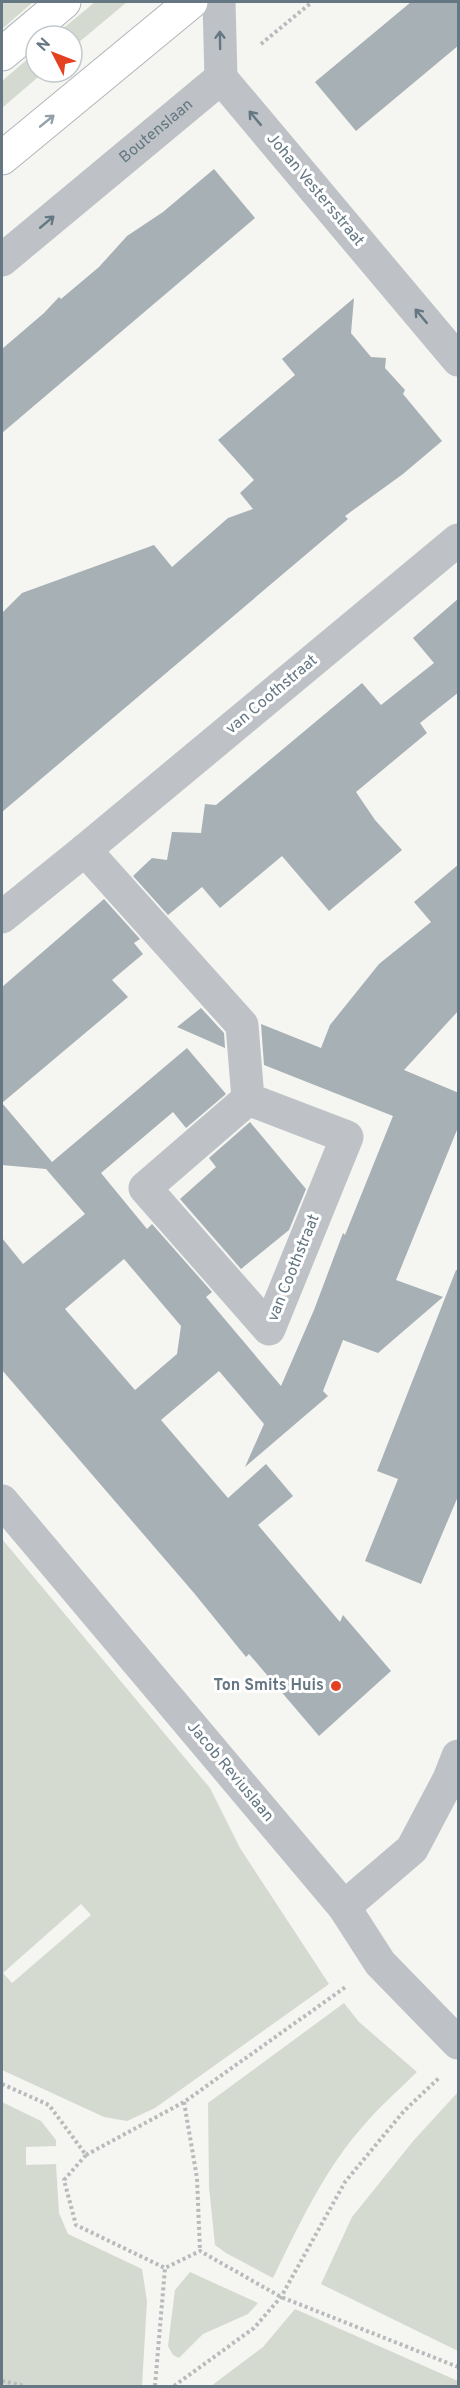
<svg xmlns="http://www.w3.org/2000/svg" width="460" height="2388" viewBox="0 0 460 2388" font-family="Overpass,sans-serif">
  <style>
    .green { fill: #d5dad0; fill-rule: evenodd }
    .building { fill: #a7b0b5; fill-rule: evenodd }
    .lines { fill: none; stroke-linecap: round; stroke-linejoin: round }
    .major-casing { stroke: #b1b6ba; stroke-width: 35 }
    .path { stroke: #b8bbbd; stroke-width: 4; stroke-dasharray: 3 3; stroke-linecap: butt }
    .minor { stroke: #bec2c6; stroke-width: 33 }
    .major { stroke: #fff; stroke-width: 33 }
    .oneway { stroke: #647783 }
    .oneway2 { stroke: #92a0a8 }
    .poi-dot { fill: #e44122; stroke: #fff; stroke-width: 2 }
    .labels { text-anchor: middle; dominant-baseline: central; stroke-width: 6; stroke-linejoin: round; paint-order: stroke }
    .street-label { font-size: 16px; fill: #647783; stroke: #fff }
    .poi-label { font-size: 16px; font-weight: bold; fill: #647783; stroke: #fff; text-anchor: end }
  </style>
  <rect width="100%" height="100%" fill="#f5f5f1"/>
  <path class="green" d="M2 2H33L2 29Z
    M95 2H127L72 48V36H54Z
    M36 52V72H44L2 108V81Z
    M2 1539 210 1788 240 1848 329 1984 155 2108 127 2121 104 2117 2 2070ZM81 1904 91 1915 12 1983 3 1973Z
    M344 2003 359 2022 417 2072C400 2089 381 2105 365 2124 325 2168 299 2225 273 2278L226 2253 215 2245 209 2187 208 2103Z
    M458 2092V2351L321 2284 352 2217 414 2140Z
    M2 2102 41 2121 56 2140V2146L26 2147V2165L56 2164 59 2213 68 2234 142 2269 147 2301 142 2386H2Z
    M190 2272 258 2303 248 2314 203 2334 179 2358 173 2355 168 2346 175 2290Z
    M295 2309 458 2381V2386H211L263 2347Z"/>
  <path class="building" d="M411 2H459V45L356 131 315 82Z
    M214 169 255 218 2 433V349L44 313 59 297 61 299 99 267 127 236 163 212Z
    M354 298 351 333 371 357 386 358 385 368 405 390 403 394 442 441 403 474 345 516 348 519 2 812V613L22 593 154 545 172 567 228 518 253 509 240 493 254 480 218 440 295 375 282 359Z
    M459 598V692L420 723 427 733 356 792 375 820 402 850 329 911 282 856 220 908 202 887 168 915 133 876 152 858 167 860 172 832 201 833 205 804 216 805 362 683 381 705 434 663 413 638Z
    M459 864V1010L404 1070 459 1093V1125L396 1280 443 1297 378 1353 343 1340 323 1391 328 1396 245 1467 264 1424 219 1371 161 1420 228 1498 266 1464 293 1496 258 1525 340 1622 343 1615 391 1671 319 1736 249 1654 246 1657 194 1593 2 1370V1238L23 1264 85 1214 46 1169 2 1165V987L104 899 140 939 134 943 143 954 112 980 128 997 2 1103 52 1162 187 1048 226 1094 186 1128 173 1112 101 1173 147 1229 152 1224 212 1292 206 1297 281 1386 314 1310 343 1233 345 1235 393 1116 264 1065 261 1024 321 1048 330 1025 379 964 431 922 414 902ZM124 1259 181 1326 177 1354 135 1390 65 1309Z
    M201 1008 224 1033 225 1048 177 1027Z
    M250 1122 306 1189 289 1230 241 1269 180 1199 216 1167 209 1158Z
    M456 1270H459V1494L421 1584 365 1561 398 1479 377 1471Z"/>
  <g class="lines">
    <defs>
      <path id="major" d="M2 54 64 2
        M2 158 191 2"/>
    </defs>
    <use href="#major" class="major-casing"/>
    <path class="path" d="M261 44 312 2
      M2 2084 49 2105 86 2155 64 2180 76 2225 165 2268 200 2251 281 2297 458 2367
      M184 2102 197 2178 200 2251
      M86 2155 184 2102 347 1986
      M2 2381 25 2386
      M155 2386 165 2268
      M174 2386 254 2328 281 2297 345 2182 404 2111 440 2077"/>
    <g class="minor">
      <path d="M219 2 221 78 458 360"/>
      <path id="s1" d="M2 260 221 78"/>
      <path d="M85 850 242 1025 248 1099 145 1188 269 1329 347 1137 248 1099"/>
      <path d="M2 917 85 850 458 540"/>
      <path d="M2 1501 344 1907 380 1963 458 2043"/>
      <path d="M344 1907 412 1849 449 1779 458 1756"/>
    </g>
    <use href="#major" class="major"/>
  </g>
  <defs><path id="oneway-shaft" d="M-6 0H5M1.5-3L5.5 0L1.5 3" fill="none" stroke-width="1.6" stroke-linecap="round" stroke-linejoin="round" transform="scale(1.5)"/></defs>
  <g class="oneway">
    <use href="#oneway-shaft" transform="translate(220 40) rotate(-91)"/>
    <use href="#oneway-shaft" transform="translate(255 118) rotate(-130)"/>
    <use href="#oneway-shaft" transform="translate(47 222) rotate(-40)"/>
    <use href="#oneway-shaft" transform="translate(421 316) rotate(-130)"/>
  </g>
  <use class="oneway2" href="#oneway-shaft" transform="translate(47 121) rotate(-39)"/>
  <circle class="poi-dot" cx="336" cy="1686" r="6"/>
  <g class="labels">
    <g class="street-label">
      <text stroke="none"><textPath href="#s1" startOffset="201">Boutenslaan</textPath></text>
      <text transform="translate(315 190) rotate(50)">Johan Vestersstraat</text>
      <text transform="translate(272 695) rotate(-40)">van Coothstraat</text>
      <text transform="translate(294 1268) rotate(-68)">van Coothstraat</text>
      <text transform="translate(230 1772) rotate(50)">Jacob Reviuslaan</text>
    </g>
    <g class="poi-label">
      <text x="324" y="1686">Ton Smits Huis</text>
    </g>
  </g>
  <rect width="460" height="2388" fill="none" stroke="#647783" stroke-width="6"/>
  <g transform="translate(54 54) rotate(312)"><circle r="28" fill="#ffffff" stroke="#c1c9cd" stroke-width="1.5"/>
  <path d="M0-4.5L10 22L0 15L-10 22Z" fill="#e44122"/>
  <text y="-9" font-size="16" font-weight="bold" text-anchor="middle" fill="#647783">N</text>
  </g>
</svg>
